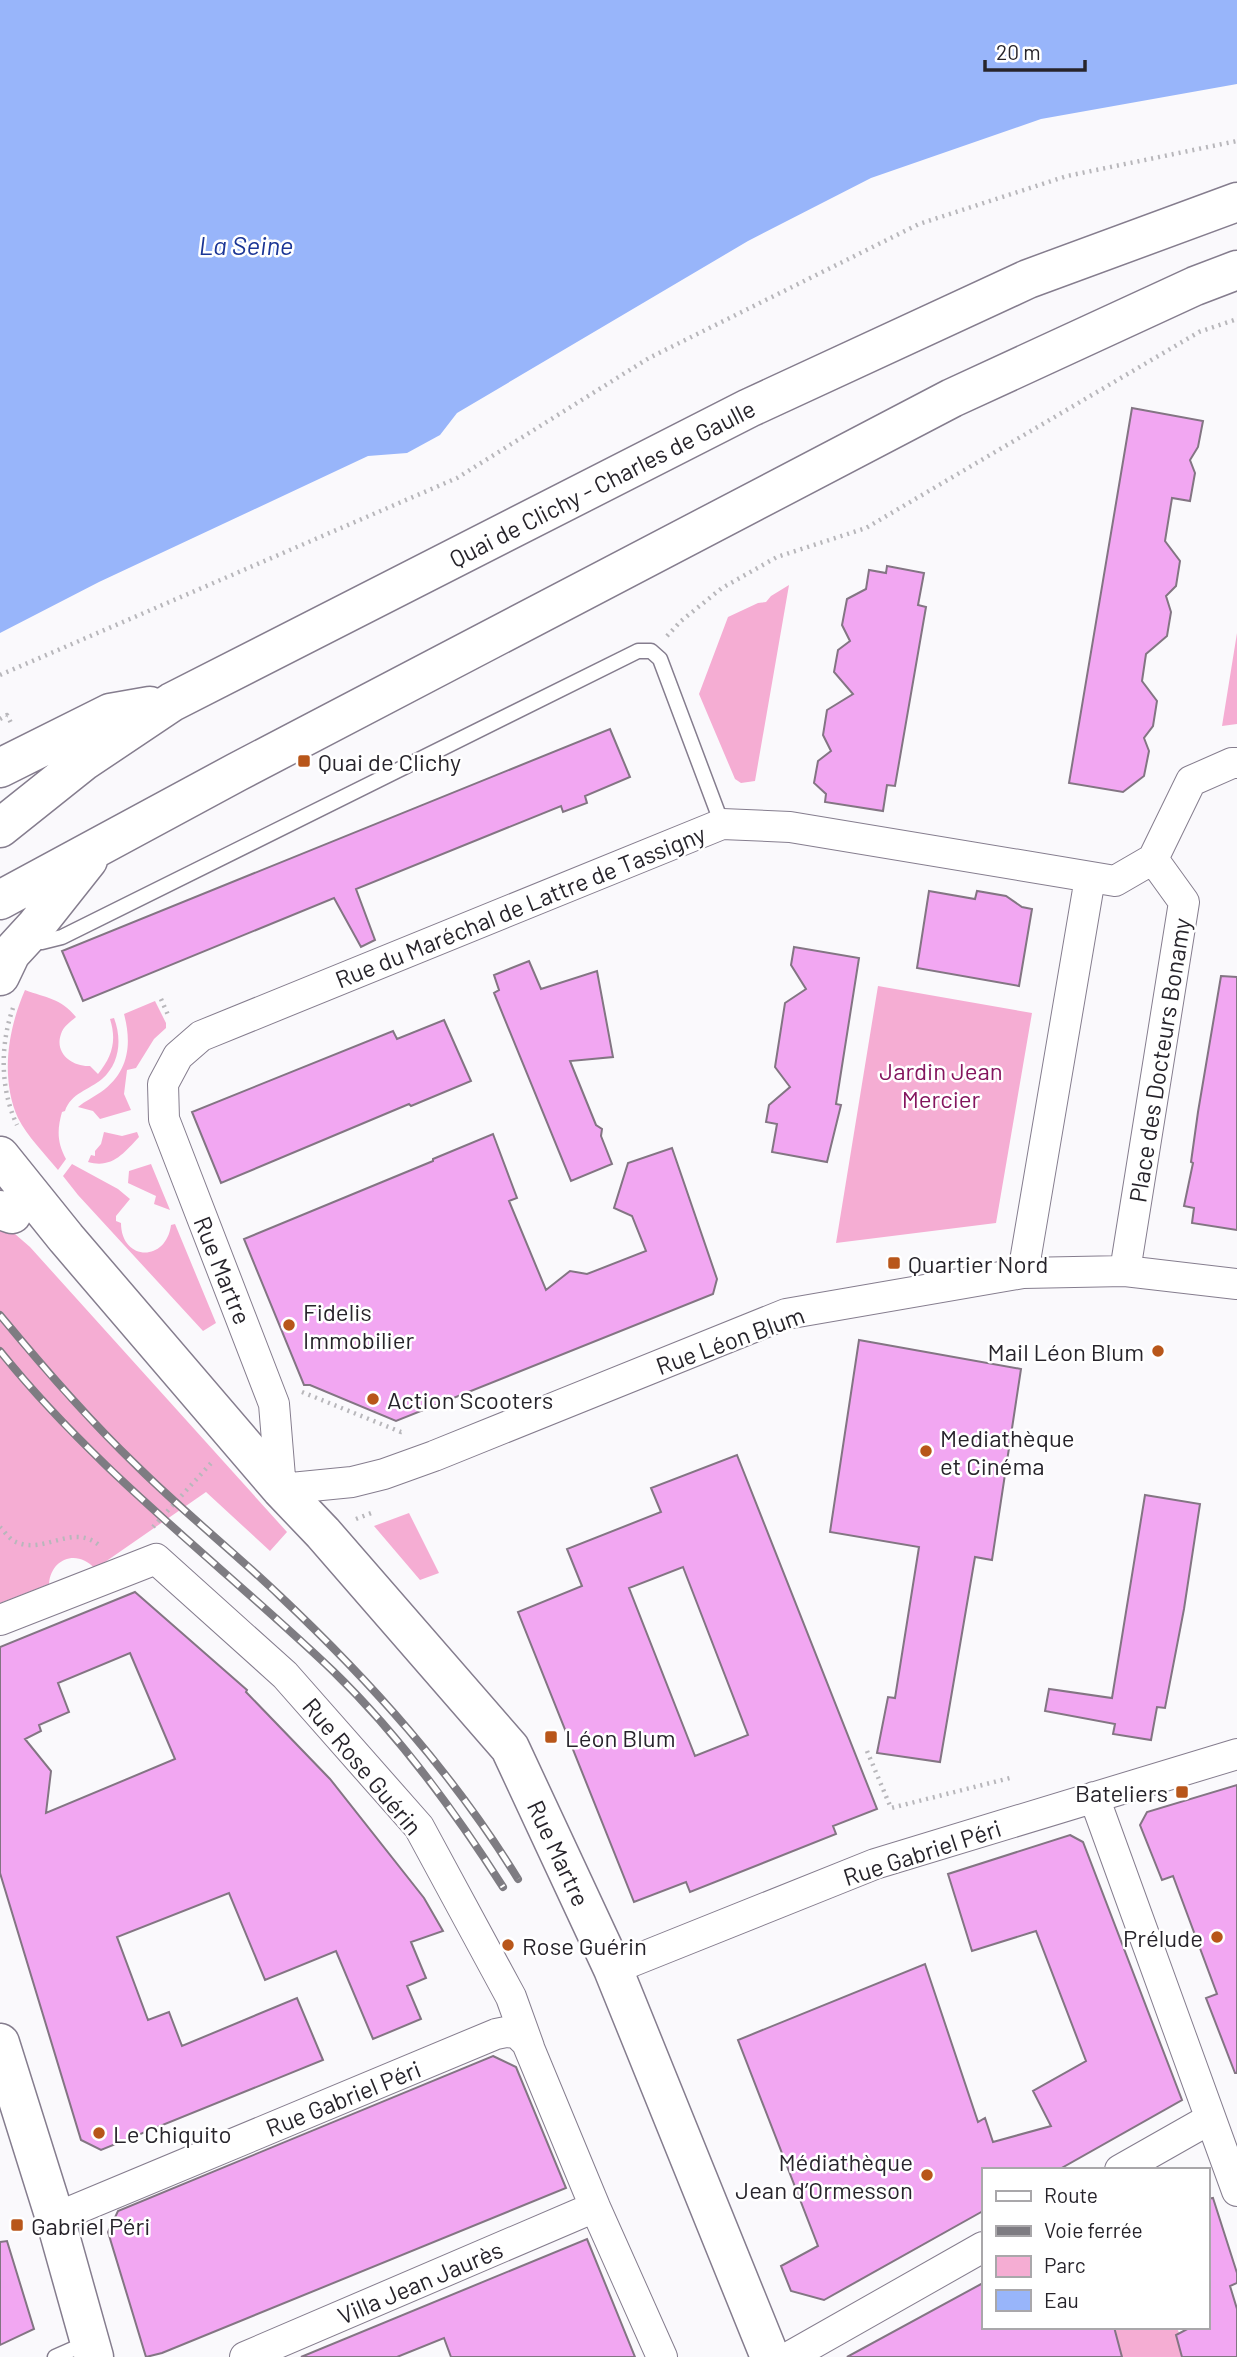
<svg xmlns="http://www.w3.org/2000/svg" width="1237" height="2357" viewBox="0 0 1237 2357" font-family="Barlow,sans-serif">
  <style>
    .green { fill: #f5add3 }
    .water { fill: #98b5fa }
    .building { fill: #f2a7f2; stroke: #837583; stroke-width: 2; fill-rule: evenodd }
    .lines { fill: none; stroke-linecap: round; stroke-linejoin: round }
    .service-casing { stroke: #857d8e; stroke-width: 17 }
    .minor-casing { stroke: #857d8e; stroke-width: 32 }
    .primary-casing { stroke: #857d8e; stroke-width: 41 }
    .path { stroke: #b8b7bb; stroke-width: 4.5; stroke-dasharray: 2 5; stroke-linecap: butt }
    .service { stroke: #fff; stroke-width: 14 }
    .minor { stroke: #fff; stroke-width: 30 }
    .primary { stroke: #fff; stroke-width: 38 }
    .rail-casing { stroke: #7e7c82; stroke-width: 8 }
    .rail { stroke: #fff; stroke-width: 5; stroke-dasharray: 16; stroke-linecap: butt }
    .poi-dot { fill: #b8561a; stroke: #fff; stroke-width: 2.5 }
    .labels { text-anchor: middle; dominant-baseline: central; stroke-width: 5; stroke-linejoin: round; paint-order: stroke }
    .street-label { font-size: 24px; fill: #27242b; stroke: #fff }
    .poi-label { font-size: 24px; fill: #27242b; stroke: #fff; text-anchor: start }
    .park-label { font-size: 24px; fill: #84155e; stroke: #fff }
    .water-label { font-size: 26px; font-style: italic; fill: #1b3696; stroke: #fff }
  </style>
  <rect width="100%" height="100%" fill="#faf9fc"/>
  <path class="green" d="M789 585 755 781 741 783 735 779 699 694 728 617 758 603 766 602 771 596Z
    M1237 633V724L1222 726Z
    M878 986 1032 1013 996 1223 836 1243Z
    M25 990C46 998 61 998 76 1017 70 1022 63 1027 61 1034 54 1054 73 1067 90 1066L98 1074C112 1057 117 1041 110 1019L114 1018C122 1039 120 1063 102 1079 89 1090 71 1093 65 1111L62 1112C57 1130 57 1142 66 1159L58 1170C45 1154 27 1136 18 1118 0 1078 8 1029 25 990Z
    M155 1001 166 1023V1028L154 1039 136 1068 127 1070 124 1094 131 1110 100 1119 93 1111 78 1107C85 1101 94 1097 101 1092 129 1072 132 1044 124 1014Z
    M104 1132 122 1136 137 1132 139 1137C124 1153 112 1169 88 1162L91 1155 95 1156V1151L101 1144Z
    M72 1164 118 1189 130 1199 116 1216V1221L121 1223C121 1261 166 1263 171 1225L175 1224 216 1323 203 1331 78 1195 63 1176Z
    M151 1164 170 1210 154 1204 156 1196 128 1183 129 1171Z
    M0 1221 30 1247 287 1532 270 1551 206 1492 95 1569C78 1549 51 1558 49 1584L0 1603Z
    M409 1513 439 1573 420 1580 374 1526Z
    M1114 2327H1177L1179 2333 1176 2335 1182 2357H1113L1121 2352Z"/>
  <path class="water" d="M0 0H1237V84L1041 119 871 178 748 241 457 413 440 435 407 453 368 456 99 582 0 633Z"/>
  <path class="building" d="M1132 408 1203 421 1198 447 1190 460 1195 473 1190 501 1172 498 1165 541 1180 561 1176 586 1166 596 1171 612 1167 636 1146 654 1142 681 1157 701 1153 726 1144 738 1149 751 1144 776 1123 792 1069 783Z
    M887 566 924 573 918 605 926 607 895 786 887 785 883 811 825 802 826 794 814 783 818 761 831 751 823 735 827 710 853 694 834 672 838 650 850 641 842 625 847 599 866 589 869 570 886 573Z
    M610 729 630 777 585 796 587 803 563 812 561 806 356 889 375 940 361 947 334 898 83 1001 62 951Z
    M929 891 975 899 977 891 1006 896 1022 907 1032 909 1019 986 917 968Z
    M794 947 859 958 836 1104 841 1105 827 1162 772 1152 777 1124 766 1122 769 1105 790 1087 775 1067 785 1003 806 989 791 965Z
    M529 961 541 989 597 971 613 1057 570 1061 596 1125 602 1129 601 1136 612 1164 571 1181 494 993 499 990 494 975Z
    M1221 976 1237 977V1230L1192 1223 1194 1208 1184 1206 1193 1163 1191 1162 1198 1112Z
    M444 1020 471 1081 411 1106 409 1104 221 1183 192 1112 393 1031 397 1039Z
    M493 1134 517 1198 509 1201 546 1290 570 1271 587 1274 646 1251 632 1216 614 1208 628 1163 672 1148 717 1279 713 1294 396 1421 310 1385H304L244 1239 433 1161V1159Z
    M859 1340 1021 1369 992 1560 975 1557 940 1762 877 1753 888 1697 895 1698 919 1547 830 1532Z
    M737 1455 877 1809 833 1826 836 1834 690 1892 686 1882 634 1902 518 1612 582 1586 567 1549 661 1512 651 1488ZM683 1567 748 1735 695 1756 629 1588Z
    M1145 1495 1200 1504 1184 1609 1165 1708 1157 1707 1151 1740 1113 1734 1115 1724 1045 1711 1049 1689 1112 1698Z
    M135 1592 247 1690 246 1692 330 1779 424 1898 443 1931 411 1942 426 1978 407 1986 421 2019 373 2039 336 1951 265 1980 229 1893 117 1937 148 2020 169 2012 182 2046 297 1998 323 2060 101 2150 81 2140 0 1873V1647ZM130 1653 175 1759 46 1813 51 1771 25 1739 41 1731 39 1725 69 1712 58 1683Z
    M1237 1785V2073H1235L1206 1998 1217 1994 1173 1876 1162 1880 1140 1825 1147 1812Z
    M1070 1835 1083 1842 1182 2100 1058 2170H983V2211L824 2300 791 2291 781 2266 818 2246 738 2040 925 1964 978 2122 985 2118 993 2142 1051 2126 1033 2091 1086 2061 1036 1931 972 1951 948 1874Z
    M493 2056 516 2067 566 2188 162 2353 146 2357 108 2232 118 2211Z
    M1213 2198 1237 2273V2283L1230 2286 1237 2309V2357H1182L1176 2335 1191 2327H1207V2199Z
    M587 2239 635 2357H451L444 2338 397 2357H301Z
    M7 2241 34 2329 0 2345V2242Z
    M983 2283V2327H1114L1122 2357H847Z"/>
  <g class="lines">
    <defs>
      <path id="service" d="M37 931 42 942 62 937 638 651H651L660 659 722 824
        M55 2357 89 2342"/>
      <path id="minor" d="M1237 763H1232L1191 781 1153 859 1115 881 790 827 722 824 201 1036 178 1056 163 1084 164 1119 274 1404 281 1489 352 1482 384 1474 434 1456 786 1314 1023 1273 1125 1271 1237 1284
        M1125 1271 1184 902 1153 859
        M1023 1273 1090 878
        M0 1620 156 1559 285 1675 419 1827 511 1997 529 2047
        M1094 1797 1237 2191
        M613 1969 875 1864 1237 1754
        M1120 2170 1210 2119
        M55 2218 496 2034 506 2032 517 2033 527 2043 595 2207 662 2357
        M245 2357 595 2207
        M789 2357 983 2247"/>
      <path id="primary" d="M0 768 110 713 150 706
        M0 828 84 761 172 702 749 408 1028 279 1237 202
        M0 900 237 772 952 398 1195 286 1237 270
        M0 976 11 953 35 927 88 860
        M0 1156 66 1238 281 1489 323 1533 510 1748 613 1969 770 2357
        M0 1210 12 1214
        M0 2043 55 2218 94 2357"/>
    </defs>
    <use href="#service" class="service-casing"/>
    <use href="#minor" class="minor-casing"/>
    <use href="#primary" class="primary-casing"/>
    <path class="path" d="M667 636 681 621 722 588 777 557 866 528 1199 332 1237 319
      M0 675 457 478 649 358 919 224 1067 176 1237 141
      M0 719 7 715 11 723
      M161 999 168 1015
      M13 1008C0 1045 0 1089 17 1125
      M302 1392 401 1432 404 1431
      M356 1519 374 1512
      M0 1527C5 1532 10 1540 16 1542 45 1555 73 1522 100 1546
      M153 1527 213 1461
      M867 1751 891 1808 1010 1778"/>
    <use href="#service" class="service"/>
    <use href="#minor" class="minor"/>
    <use href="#primary" class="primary"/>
    <defs>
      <path id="rail" d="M0 1315C43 1367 86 1417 135 1464 181 1510 233 1551 280 1596 370 1681 453 1773 518 1879
        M0 1351C97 1472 222 1565 333 1671 399 1735 454 1810 503 1887"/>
    </defs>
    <use href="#rail" class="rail-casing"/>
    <use href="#rail" class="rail"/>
  </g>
  <g class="poi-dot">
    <rect x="297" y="754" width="14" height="14" rx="3.5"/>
    <rect x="887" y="1256" width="14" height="14" rx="3.5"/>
    <circle cx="289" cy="1325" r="7"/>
    <circle cx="1158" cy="1351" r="7"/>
    <circle cx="373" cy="1399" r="7"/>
    <circle cx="926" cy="1451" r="7"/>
    <rect x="544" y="1730" width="14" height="14" rx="3.5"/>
    <rect x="1175" y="1785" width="14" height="14" rx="3.5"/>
    <circle cx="1217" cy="1937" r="7"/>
    <circle cx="508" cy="1945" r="7"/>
    <circle cx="99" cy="2133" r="7"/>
    <circle cx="927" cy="2175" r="7"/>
    <rect x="10" y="2218" width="14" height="14" rx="3.5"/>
  </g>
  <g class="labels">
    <g class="street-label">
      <text transform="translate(602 483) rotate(-27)">Quai de Clichy - Charles de Gaulle</text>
      <text transform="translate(520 906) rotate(-22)">Rue du Maréchal de Lattre de Tassigny</text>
      <text transform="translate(1159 1060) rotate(-81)">Place des Docteurs Bonamy</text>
      <text transform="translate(223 1270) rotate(68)">Rue Martre</text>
      <text transform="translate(730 1340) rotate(-20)">Rue Léon Blum</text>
      <text transform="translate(363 1766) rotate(50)">Rue Rose Guérin</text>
      <text transform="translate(922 1852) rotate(-18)">Rue Gabriel Péri</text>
      <text transform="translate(559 1853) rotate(65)">Rue Martre</text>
      <text transform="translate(343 2098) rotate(-22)">Rue Gabriel Péri</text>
      <text transform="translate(420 2282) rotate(-23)">Villa Jean Jaurès</text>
    </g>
    <g class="poi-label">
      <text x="318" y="761">Quai de Clichy</text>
      <text x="908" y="1263">Quartier Nord</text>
      <text x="303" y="1311">Fidelis<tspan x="303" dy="28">Immobilier</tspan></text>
      <text x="1144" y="1351" text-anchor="end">Mail Léon Blum</text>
      <text x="387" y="1399">Action Scooters</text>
      <text x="940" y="1437">Mediathèque<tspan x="940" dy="28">et Cinéma</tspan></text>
      <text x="565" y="1737">Léon Blum</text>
      <text x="1168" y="1792" text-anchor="end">Bateliers</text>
      <text x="1203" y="1937" text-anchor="end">Prélude</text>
      <text x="522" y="1945">Rose Guérin</text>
      <text x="113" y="2133">Le Chiquito</text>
      <text x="913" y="2161" text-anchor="end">Médiathèque<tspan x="913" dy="28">Jean d’Ormesson</tspan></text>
      <text x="31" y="2225">Gabriel Péri</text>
    </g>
    <g class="park-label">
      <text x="941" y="1070">Jardin Jean<tspan x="941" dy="28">Mercier</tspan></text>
    </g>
    <g class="water-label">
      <text x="246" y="244">La Seine</text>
    </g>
  </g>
  <rect x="982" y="2168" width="228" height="161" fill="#ffffff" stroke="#a9a7aa" stroke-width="2"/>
  <rect x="996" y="2191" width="35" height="10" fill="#ffffff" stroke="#a9a7aa" stroke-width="2"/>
  <text x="1044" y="2203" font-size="21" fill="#27242b">Route</text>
  <rect x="996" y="2226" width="35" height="10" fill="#7e7c82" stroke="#a9a7aa" stroke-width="2"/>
  <text x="1044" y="2238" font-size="21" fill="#27242b">Voie ferrée</text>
  <rect x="996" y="2256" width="35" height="21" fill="#f5add3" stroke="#a9a7aa" stroke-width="2"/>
  <text x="1044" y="2273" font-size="21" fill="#27242b">Parc</text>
  <rect x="996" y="2290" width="35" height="21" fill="#98b5fa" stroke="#a9a7aa" stroke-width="2"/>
  <text x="1044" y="2308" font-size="21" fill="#27242b">Eau</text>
  <path d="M985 60v10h100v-10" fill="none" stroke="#27242b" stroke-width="3.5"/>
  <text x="996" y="60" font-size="21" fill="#27242b" stroke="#ffffff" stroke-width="5" paint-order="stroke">20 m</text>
</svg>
